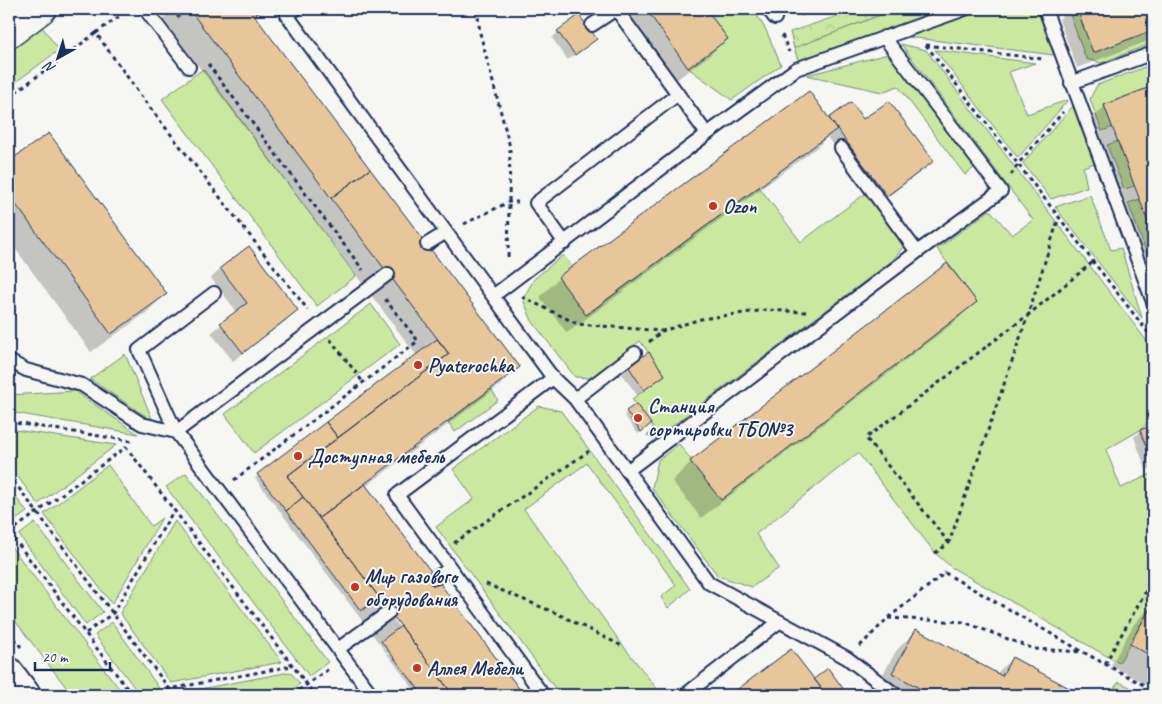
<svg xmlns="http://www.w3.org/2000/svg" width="1162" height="704" viewBox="0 0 1162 704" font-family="Caveat,sans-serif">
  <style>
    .grass { fill: #cae8a0; stroke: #728c7f }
    .forest { fill: url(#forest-crowns); stroke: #728c7f }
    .shadow { fill: #0003; fill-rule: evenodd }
    .building { fill: #e7c79a; stroke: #1b2f5e }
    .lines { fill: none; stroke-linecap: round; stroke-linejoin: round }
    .service-casing { stroke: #1b2f5e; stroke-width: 16 }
    .minor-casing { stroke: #1b2f5e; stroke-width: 29 }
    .tertiary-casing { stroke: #1b2f5e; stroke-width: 31 }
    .path { stroke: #1b2f5e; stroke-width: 3; stroke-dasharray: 4 4; stroke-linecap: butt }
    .service { stroke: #f6f6f2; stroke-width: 12 }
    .minor { stroke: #f6f6f2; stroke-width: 25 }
    .tertiary { stroke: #f6f6f2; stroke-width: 28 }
    .poi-dot { fill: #c8321e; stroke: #f6f6f2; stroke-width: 2 }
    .labels { text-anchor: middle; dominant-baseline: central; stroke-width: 4; stroke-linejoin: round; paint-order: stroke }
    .poi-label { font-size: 20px; font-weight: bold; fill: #1b2f5e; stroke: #f6f6f2; text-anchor: start }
  </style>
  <defs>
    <pattern id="forest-crowns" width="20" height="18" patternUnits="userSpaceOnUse" patternTransform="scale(1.25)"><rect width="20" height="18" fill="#cae8a0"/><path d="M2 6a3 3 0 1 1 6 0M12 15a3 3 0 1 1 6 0" fill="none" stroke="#adc78c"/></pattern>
  </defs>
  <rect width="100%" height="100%" fill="#f6f6f2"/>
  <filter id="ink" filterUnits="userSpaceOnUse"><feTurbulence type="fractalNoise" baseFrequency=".02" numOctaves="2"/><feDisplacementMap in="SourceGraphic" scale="10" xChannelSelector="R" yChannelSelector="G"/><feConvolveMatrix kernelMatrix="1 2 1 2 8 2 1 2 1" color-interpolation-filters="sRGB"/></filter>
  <g filter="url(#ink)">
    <path class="grass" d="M706 9H753L766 30 781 65 732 100 688 68 728 39Z
      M896 9H941L799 63 794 48Z
      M981 9H1037L1054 55 899 36Z
      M1068 9H1077L1094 52 1146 33 1150 44 1101 63 1086 59Z
      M42 27 59 50 9 87V51Z
      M901 44 926 50 1149 344 1153 352V418L1140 430 1106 450 1121 488 1153 473V603L1119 663 951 567 935 553 858 453 756 534 779 568 752 587 718 576 652 488 658 460 679 444 721 499 977 302 937 249 990 210 1012 235 1033 220Z
      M935 50 1035 63 1009 72 1027 114 1068 100 1018 158Z
      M888 54 975 167 965 175 898 86 882 92 807 75Z
      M1153 64V86L1104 105 1113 127 1102 131 1090 99 1097 85Z
      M203 69 356 276 317 306 162 99Z
      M1073 106 1094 163 1083 167 1087 187 1051 199 1023 163Z
      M1118 141 1135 186 1124 189 1107 145Z
      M759 187 801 242 866 193 898 235 903 247 893 260 664 432 647 436 654 429 632 399 665 375 640 341 591 378 575 377 532 321 523 299 534 279 563 255 572 267 587 315Z
      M1090 195 1111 250 1121 248 1142 318 1055 207Z
      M1140 199 1153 235V251L1147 254 1128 203Z
      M371 304 400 344 254 453 225 414Z
      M125 354 153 421 90 379Z
      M491 389 498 400 455 432 448 422Z
      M76 391V392L138 434 9 412V395Z
      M539 406 561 411 690 589 668 608 661 597 676 585 587 463 524 509 624 647 658 690 651 695H560L436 527 474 499 453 469Z
      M9 429 116 445 38 504 9 465Z
      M108 465 151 526 162 518 112 604 44 514Z
      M186 473 328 662 309 676 166 487Z
      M9 488 27 512 10 524 9 522Z
      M175 521 282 662 171 683 120 613Z
      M35 523 103 612 86 625 19 535Z
      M9 544 124 695H72L9 613Z
      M112 622 159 688 150 695H140L95 635Z
      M290 672 300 684 284 695H181L179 693Z
      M1119 682 1147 695H1108Z"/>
    <path class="forest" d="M858 9H896L794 48 790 32Z"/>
    <path class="shadow" d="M173 9H267L255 18 518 367 499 386 365 487 522 695H418L255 478 417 356 163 19ZM379 596 405 631 403 632 377 597Z
      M619 9H705L726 39 710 55 672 83Z
      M798 9H822L801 17Z
      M1069 9H1153V39L1077 68 1059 19Z
      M558 32 595 39 568 60 552 38Z
      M1153 87V293L1089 122 1105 106Z
      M850 104 863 121 933 161 923 170 877 205 827 137 816 148 567 333 540 297 559 278 829 120Z
      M48 134 165 294 146 313 91 352 9 240V163Z
      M221 269 296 310 287 320 233 361 211 333 237 312 211 278Z
      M975 302 956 321 701 518 672 481 691 462Z
      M648 354 663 375 637 395 622 374Z
      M635 406 647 427 638 434 624 415Z
      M1153 426V467L1146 470 1134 437 1141 431Z
      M1153 604V688L1111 665 1134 624Z
      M916 630 996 674 1012 658 1079 695H875L872 694 896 651Z
      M791 651 814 681 828 670 847 695H732Z"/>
    <path class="building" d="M189 9H262L254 15 370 169 331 198Z
      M646 9H706L728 39 688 68Z
      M1077 9H1153V30L1093 53Z
      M579 15 597 39 575 55 557 31Z
      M1153 86V235L1104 105Z
      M809 91 837 129 586 315 558 277Z
      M889 101 934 161 887 196 829 118 851 102 863 119Z
      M49 133 167 294 111 334 9 195V161Z
      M370 169 520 367 319 518 287 476 449 354 331 198Z
      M249 246 298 310 243 353 220 323 247 303 220 268Z
      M947 263 977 302 721 500 690 461Z
      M437 339 449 354 338 438 326 422Z
      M649 352 665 375 644 390 628 366Z
      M636 404 651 424 641 432 626 411Z
      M326 422 338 438 287 476 303 497 286 511 257 474Z
      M1153 425V464L1140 430Z
      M365 484 524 695H453L319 518Z
      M303 497 379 597 361 611 286 511Z
      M1153 603V657L1130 644Z
      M401 626 453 695H423L381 641Z
      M916 629 1002 676 1012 657 1082 695H932L892 673Z
      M791 649 825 693 822 695H730Z
      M828 668 848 695H822L825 693 814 679Z"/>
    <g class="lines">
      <defs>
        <path id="service" d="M145 9 189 67
          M296 9 287 15 553 378 575 399 709 583 847 658 896 695
          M616 9 707 134
          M768 9 775 18
          M1045 9 1153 302
          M592 25 616 9
          M1071 83 1153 53
          M841 148 917 252
          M565 243 536 203 678 94
          M427 244 445 233
          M493 296 707 134 796 69 965 9
          M9 361 26 370 82 385 142 424 176 432
          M575 399 635 353
          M176 432 139 350 214 293
          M627 471 917 252 1001 191 884 37
          M435 578 450 569
          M338 649 389 612
          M372 695 176 432 388 274
          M543 695 397 495 553 378
          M685 695 779 622"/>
        <path id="minor" d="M9 670 28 695"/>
        <path id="tertiary" d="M9 34 42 9"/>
      </defs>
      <use href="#service" class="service-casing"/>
      <use href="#minor" class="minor-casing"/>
      <use href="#tertiary" class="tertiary-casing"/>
      <path class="path" d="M173 9 179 18
        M477 9 480 33 510 147 508 260
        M96 33 128 10
        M782 35 789 52
        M926 45 1153 339
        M926 45 1044 59
        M208 64 363 270
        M9 97 96 33 144 100 308 310
        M1011 175 1018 164 1063 112
        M464 224 509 202H518
        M522 297 578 324 662 331
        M330 339 363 382
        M649 342 662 331 701 319 765 310 806 312
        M9 422 132 441
        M9 475 174 695
        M234 480 418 341 385 299
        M9 532 132 695
        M9 533 126 447 315 695
        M454 543 589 451
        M949 543 866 438 1028 315 1093 262
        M935 553 949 543 1028 315 1059 217
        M486 584 558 614 624 647
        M888 618 964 622 1034 649 1082 652
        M9 632 21 647
        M86 633 113 613 174 510
        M860 646 888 618 945 573 1083 652 1153 690
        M1105 664 1151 582 1153 583
        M161 695 169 689 292 666
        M292 695 330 668"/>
      <use href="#service" class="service"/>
      <use href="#minor" class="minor"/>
      <use href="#tertiary" class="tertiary"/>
    </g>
  </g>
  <g class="poi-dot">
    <circle cx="713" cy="206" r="5"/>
    <circle cx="418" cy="365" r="5"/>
    <circle cx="638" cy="418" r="5"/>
    <circle cx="298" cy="456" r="5"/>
    <circle cx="355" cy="587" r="5"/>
    <circle cx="417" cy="668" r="5"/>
  </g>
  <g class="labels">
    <g class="poi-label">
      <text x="723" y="206">Ozon</text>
      <text x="428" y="365">Pyaterochka</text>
      <text x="648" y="406">Станция<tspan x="648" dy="23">сортировки ТБО№3</tspan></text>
      <text x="308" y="456">Доступная мебель</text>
      <text x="365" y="576">Мир газового<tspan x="365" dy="23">оборудования</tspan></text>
      <text x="427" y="668">Аллея Мебели</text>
    </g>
  </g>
  <rect width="1162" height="704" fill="none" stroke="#f6f6f2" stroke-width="30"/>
  <rect x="15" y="15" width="1132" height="674" fill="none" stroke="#1b2f5e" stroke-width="2" filter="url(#ink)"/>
  <g transform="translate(58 58) rotate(219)" stroke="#f6f6f2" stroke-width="4" paint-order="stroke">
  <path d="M0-4L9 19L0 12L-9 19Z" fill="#1b2f5e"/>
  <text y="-8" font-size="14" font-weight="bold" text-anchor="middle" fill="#1b2f5e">N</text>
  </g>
  <path d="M35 662v8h75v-8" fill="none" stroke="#1b2f5e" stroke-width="2.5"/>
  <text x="42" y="662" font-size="15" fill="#1b2f5e" stroke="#f6f6f2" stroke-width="4" paint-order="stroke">20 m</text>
</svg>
